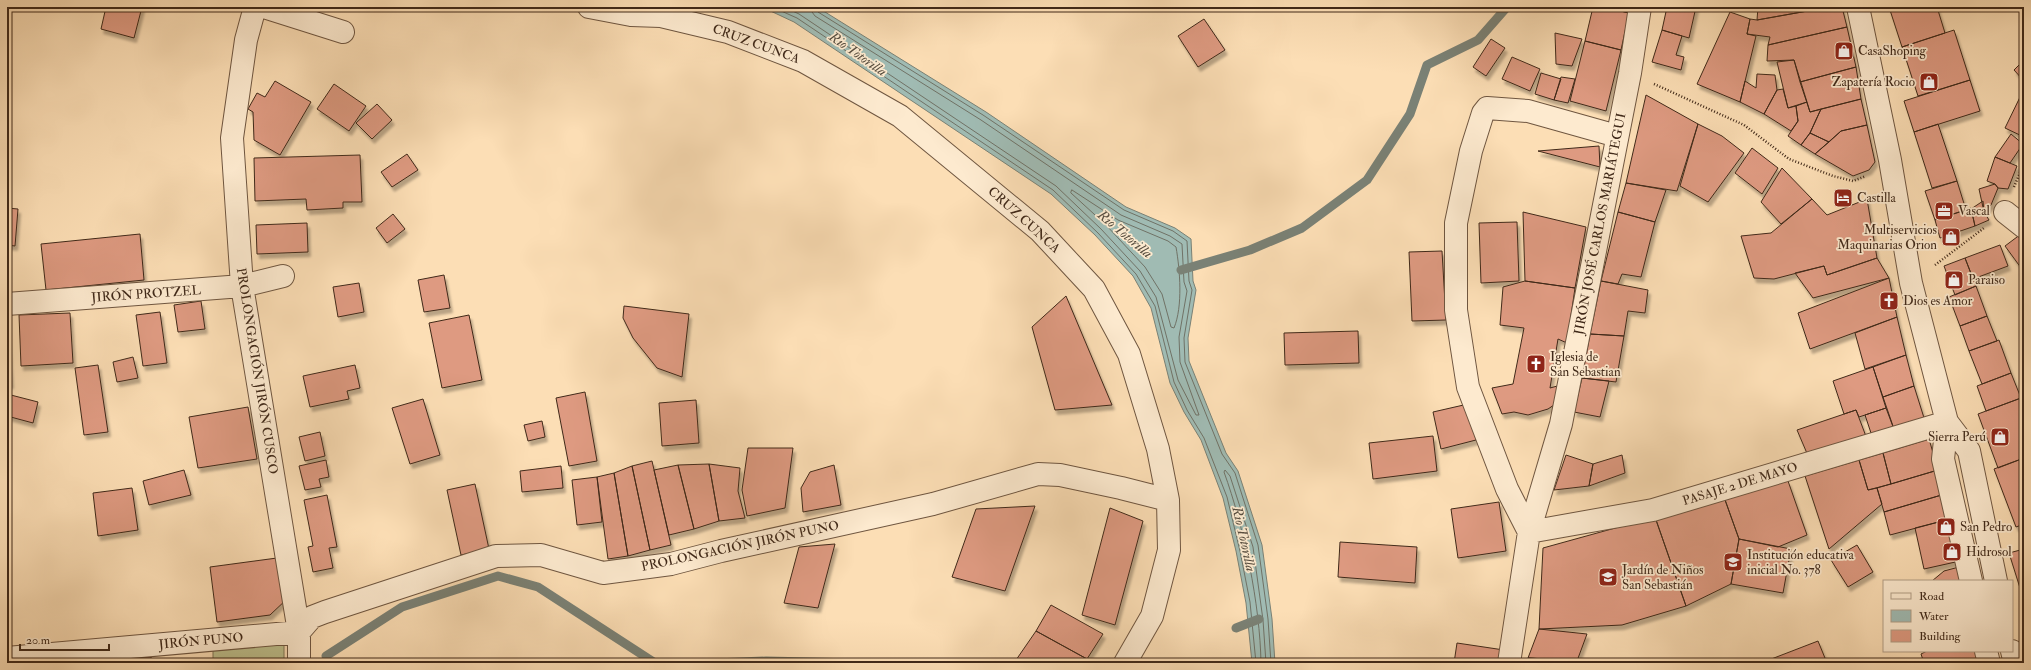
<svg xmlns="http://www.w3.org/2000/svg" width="2031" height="670" viewBox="0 0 2031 670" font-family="'IM FELL Double Pica',serif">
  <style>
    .grass { fill: #bec18e; stroke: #7f7554 }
    .water { fill: #a0bbb3; stroke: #7a8175 }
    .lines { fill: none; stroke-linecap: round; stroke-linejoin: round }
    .shore { stroke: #707266; stroke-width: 1 }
    .stream { stroke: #7a8175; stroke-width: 9 }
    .building { fill: #de9a81; stroke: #402919; filter: url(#shadow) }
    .minor-casing { stroke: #6f5640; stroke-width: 24 }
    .path { stroke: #402919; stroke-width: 2.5; stroke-dasharray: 1 2; stroke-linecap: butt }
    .minor { stroke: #fdeacf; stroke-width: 22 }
    .labels { text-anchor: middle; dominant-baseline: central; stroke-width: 3.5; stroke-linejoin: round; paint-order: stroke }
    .street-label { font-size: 13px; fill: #402919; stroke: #fdeacf }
    .poi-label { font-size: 13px; fill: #402919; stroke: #fdeacf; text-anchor: start }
    .water-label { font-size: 14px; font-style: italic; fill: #584e40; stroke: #fdeacf }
  </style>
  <defs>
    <filter id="shadow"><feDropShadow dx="2.5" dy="4.5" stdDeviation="1" flood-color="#0004"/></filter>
  </defs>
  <rect width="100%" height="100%" fill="#fcdeb5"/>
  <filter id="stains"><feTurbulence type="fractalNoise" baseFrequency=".005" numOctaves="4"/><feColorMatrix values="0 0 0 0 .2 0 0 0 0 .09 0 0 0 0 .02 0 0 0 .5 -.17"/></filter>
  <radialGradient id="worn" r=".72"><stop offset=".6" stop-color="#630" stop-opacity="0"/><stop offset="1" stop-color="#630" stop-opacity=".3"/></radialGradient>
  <path class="grass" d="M213 642H284V663H213Z"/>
  <path class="water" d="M762 7H817L986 112 1126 207 1175 228 1191 239 1193 281 1196 290 1188 338 1189 361 1226 453 1238 471 1262 545 1272 619 1275 663H1252L1246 603 1236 551 1223 498 1201 440 1184 412 1170 383 1151 308 1133 276 1095 235 1051 194 794 22Z"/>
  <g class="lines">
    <path class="shore" d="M772 7 797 18 1053 190 1098 233 1136 274 1155 306 1174 382 1187 410 1204 438 1227 497 1240 551 1250 602 1256 663
      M784 7 799 14 1056 186 1101 229 1140 271 1156 297 1178 380 1196 415H1199L1180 362 1179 337 1187 291 1184 282 1182 244 1170 236 1121 215 981 120 815 16 812 12 811 7
      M816 7 818 12 983 115 1124 210 1173 231 1187 241 1189 281 1192 290 1184 338 1185 362 1222 454 1235 473 1258 545 1268 619 1271 663
      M1072 190 1118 220 1168 241 1176 247C1180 270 1183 306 1174 328L1171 327 1162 294 1145 267 1106 225 1071 193Z
      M1261 663C1260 604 1244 527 1224 472L1225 470 1230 476 1253 547 1263 620 1266 663"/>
    <path class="stream" d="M1181 270 1250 250 1302 228 1367 180 1410 114 1427 65 1478 40 1507 7
      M1236 628 1259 619
      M326 656 402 607 498 576 538 587 655 663
      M715 663 766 661 856 663"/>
  </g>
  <path class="building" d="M106 7H142L134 38 101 29Z
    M1593 7H1604L1629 13 1621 50 1585 41Z
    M1604 7H1631L1629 13Z
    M1667 7H1696L1689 38 1662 30Z
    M1758 7H1830L1757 20Z
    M1830 7H1842L1847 27 1768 45 1770 37 1747 34 1750 19 1757 20Z
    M1889 7H1937L1945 33 1902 47Z
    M1730 12 1750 19 1747 34 1756 36 1740 102 1697 84Z
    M1204 19 1225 50 1198 67 1178 36Z
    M1847 27 1856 67 1800 82 1794 60 1767 61 1768 45Z
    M1662 30 1682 36 1676 55 1684 57 1681 70 1652 62Z
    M1954 30 1970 80 1918 96 1902 47Z
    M1555 33 1582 39 1572 66 1556 64Z
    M1491 39 1505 48 1486 76 1473 67Z
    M1585 41 1621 50 1606 111 1570 101Z
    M1512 57 1540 69 1530 91 1502 79Z
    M1794 60 1807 102 1788 108 1777 62Z
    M2024 60V81L2014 70Z
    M1856 67 1861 99 1810 112 1800 82Z
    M1541 73 1561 79 1554 100 1535 94Z
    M1757 74 1775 75 1777 90 1764 114 1740 102 1745 81 1756 88Z
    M1561 77 1575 79 1568 103 1554 100Z
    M1970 80 1980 111 1914 132 1904 101Z
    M275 81 311 102 280 155 254 140 253 112 248 109 257 93 265 97Z
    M334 84 366 106 349 131 317 109Z
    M1783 89 1788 108 1796 106 1798 121 1791 131 1764 114 1777 90Z
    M2022 93 2024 94V137L2005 128Z
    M1646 95 1698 124 1677 191 1626 183Z
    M1861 99 1867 125 1841 131 1829 142 1810 133 1821 109Z
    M1807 102 1810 112 1821 109 1810 133 1801 145 1788 136 1798 121 1796 106Z
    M377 104 392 120 372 139 356 123Z
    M1698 124 1722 136 1744 153 1708 202 1680 186Z
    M1938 124 1957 181 1932 188 1914 132Z
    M1867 125 1875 162 1869 170 1853 176 1815 154 1841 131Z
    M1810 133 1829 142 1815 154 1801 145Z
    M2011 134 2023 144 2010 163 1995 157Z
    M1599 146 1600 167 1538 151Z
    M1752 148 1778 168 1762 194 1735 173Z
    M407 154 418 170 392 187 381 172Z
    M360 155 362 202H343V208L307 210 306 199 255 201 254 158Z
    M1995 157 2017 166 2008 189 1998 188 1995 184 1987 181Z
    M1782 168 1812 199 1781 224 1761 202Z
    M1957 181 1966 210 1935 220 1925 191Z
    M1626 183 1666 190 1655 222 1618 212Z
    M1995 184 1998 188 1991 205 1984 212 1979 189Z
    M1812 199 1827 215 1867 199 1877 258 1827 275 1824 266 1774 279 1754 278 1741 236 1771 233Z
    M1983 201 1984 212 1989 220 1975 226 1971 209Z
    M7 208 18 209 15 246 7 245Z
    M1971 208 1975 226 1940 238 1935 220Z
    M1523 212 1586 227 1575 288 1525 281Z
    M1618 212 1655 222 1641 277 1622 274 1618 284 1601 281Z
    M393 214 405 229 387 243 376 228Z
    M1517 222 1519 281 1481 283 1479 223Z
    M307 223 308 252 257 254 256 225Z
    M140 234 144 280 46 290 41 244Z
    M2021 234 2024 237V272L2005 246Z
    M2000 245 2008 266 1973 279 1965 258Z
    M1442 251 1446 320 1412 321 1409 252Z
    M1877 258 1889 278 1813 298 1795 273 1824 266 1827 275Z
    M1965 258 1976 286 1955 295 1944 266Z
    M444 275 450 308 424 312 418 280Z
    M1889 278 1897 317 1810 349 1798 313Z
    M1525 281 1575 288 1567 343 1558 339 1550 388 1561 385 1557 403 1548 409 1528 415 1514 412 1502 414 1492 388 1513 384 1524 328 1500 325 1503 287Z
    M1601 281 1648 290 1645 313 1628 311 1624 336 1590 334Z
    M359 283 364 312 338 317 333 287Z
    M1976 286 1987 316 1960 326 1949 297Z
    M1066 296 1112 405 1055 410 1032 327Z
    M201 301 205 329 178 332 174 305Z
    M624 306 689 314 682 377 657 368 633 338 623 318Z
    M160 312 167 363 143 366 136 315Z
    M70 313 73 363 21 366 19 315Z
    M469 315 482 380 442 388 429 323Z
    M1987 316 1997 341 1969 351 1960 326Z
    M1897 317 1906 355 1865 369 1855 333Z
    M7 325 11 384H7Z
    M1358 331 1359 363 1285 365 1284 333Z
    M1590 334 1624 336 1616 382 1582 378Z
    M1999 340 2011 373 1982 384 1969 351Z
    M1906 355 1914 386 1883 397 1873 367Z
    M133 357 138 378 117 382 113 362Z
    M98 365 108 432 84 435 75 368Z
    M355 365 360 388 347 391 349 399 310 407 303 376Z
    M1873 367 1886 408 1859 417 1856 410 1844 414 1833 381Z
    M2011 373 2021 398 1986 411 1977 386Z
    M1582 378 1609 381 1600 417 1574 412Z
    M1914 386 1925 421 1895 432 1883 397Z
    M585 392 597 461 569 466 556 398Z
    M7 394 38 402 33 423 7 416Z
    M2021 398 2024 407V458L1998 468 1978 414Z
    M423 399 440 455 410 464 392 408Z
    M696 400 699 443 662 446 659 403Z
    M1468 404 1476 440 1441 449 1433 412Z
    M248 407 257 459 198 468 189 417Z
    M1886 408 1895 432 1873 439 1865 415Z
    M1856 410 1867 439 1809 458 1797 430Z
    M542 421 545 437 528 441 524 425Z
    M320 432 325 456 305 461 299 437Z
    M1433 436 1437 471 1373 479 1369 443Z
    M1929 439 1938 470 1891 484 1883 453Z
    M748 448H793L785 508 747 516 742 490Z
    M1883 453 1891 484 1868 490 1859 460Z
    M1566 455 1593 464 1589 486 1554 490Z
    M1622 455 1625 473 1589 486 1593 464Z
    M2024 458V524L2016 527 1994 469Z
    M326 460 329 477 319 479 321 487 305 490 299 466Z
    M1859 460 1868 490 1877 488 1882 504 1829 549 1805 476Z
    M652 461 671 545 650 550 632 466Z
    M709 464 719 521 694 529 678 465Z
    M709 464 740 468 738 491 745 518 719 521Z
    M678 465 694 529 669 535 654 470Z
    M834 465 841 505 803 512 801 488 810 472Z
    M561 466 563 488 522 492 520 471Z
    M632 466 650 550 628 556 614 473Z
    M184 470 191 495 149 505 143 481Z
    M1938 470 1945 494 1884 512 1877 488Z
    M614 473 628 556 608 559 597 477Z
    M597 477 602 522 577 525 572 480Z
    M1788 481 1807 535 1778 547 1739 539 1724 497Z
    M475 484 489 549 461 555 447 490Z
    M132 488 138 530 98 536 93 493Z
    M1945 494 1950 519 1890 535 1884 512Z
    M327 495 337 547 329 548 333 568 313 572 308 547 313 546 304 500Z
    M1724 497 1739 539 1731 584 1686 606 1655 517Z
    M1499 502 1506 551 1458 558 1451 509Z
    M1035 506 1005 591 952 577 976 509Z
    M1110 508 1143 521 1115 625 1082 615Z
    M1655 517 1686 606 1622 625 1539 629 1543 548Z
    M1950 519 1960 561 1924 569 1915 528Z
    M1739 539 1791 549 1783 593 1731 584Z
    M1340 542 1417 547 1415 583 1338 577Z
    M835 544 818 608 784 603 799 547Z
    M1857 545 1873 572 1848 587 1831 560Z
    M2024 549V586L2020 588 2009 553Z
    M277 558 288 598 270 615 217 622 210 567Z
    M1959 567 1962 581H1932L1944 571Z
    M2024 586V601H2023L2020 588Z
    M1051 605 1103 634 1087 659 1036 631Z
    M1539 629 1587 634 1577 661 1528 658Z
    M1036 631 1087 659 1085 663H1021L1016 660Z
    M1818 641 1827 663H1761Z
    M1457 643 1504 650 1502 663H1454Z
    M1927 651H1980L1983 663H1924L1921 654Z
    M137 657H151L152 663H137Z
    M1528 658 1547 659 1546 663H1528Z
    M1175 659 1181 663H1172Z"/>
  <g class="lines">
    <defs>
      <path id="minor" d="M255 7 246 40 232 138 242 286 299 632V663
        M264 7 343 32
        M589 7 631 15 661 16 728 32 803 61 900 116 1040 231 1094 289 1129 354 1158 449 1168 500 1169 550 1152 616 1125 663
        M1858 7 1890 160 1911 283 1947 422 1943 459 1971 581
        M2005 212 2024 227
        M7 304 242 286 283 276
        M1947 422 1969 451 1996 581
        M1529 532 1507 489 1468 387 1456 310V223L1471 151 1483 113 1487 108 1528 111 1617 136
        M1529 532 1653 510 1947 422
        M1986 651 1989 663
        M2012 651 2015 663
        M7 658 299 632 312 617 325 612 496 556 541 555 603 573 671 564 721 551 933 504 1038 474 1060 475 1121 488 1168 500
        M1509 663 1529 532 1561 424 1630 73 1640 7"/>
    </defs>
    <use href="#minor" class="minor-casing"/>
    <path class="path" d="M1654 84 1744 125 1789 159 1833 176 1853 181 1866 176
      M2014 187 2024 163
      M1935 265 1984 228"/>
    <use href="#minor" class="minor"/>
  </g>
  <defs>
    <symbol id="shop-square" viewBox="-11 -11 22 22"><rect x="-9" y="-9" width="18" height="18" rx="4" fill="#8f2418" stroke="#fdeacf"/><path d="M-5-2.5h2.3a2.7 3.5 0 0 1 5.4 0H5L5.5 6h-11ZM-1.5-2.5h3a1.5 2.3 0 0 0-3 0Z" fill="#fff"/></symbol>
    <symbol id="hotel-square" viewBox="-11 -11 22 22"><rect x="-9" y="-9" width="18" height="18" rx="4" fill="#8f2418" stroke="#fdeacf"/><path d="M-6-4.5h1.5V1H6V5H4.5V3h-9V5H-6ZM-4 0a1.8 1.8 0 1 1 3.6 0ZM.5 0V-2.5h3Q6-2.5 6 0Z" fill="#fff"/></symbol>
    <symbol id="office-square" viewBox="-11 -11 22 22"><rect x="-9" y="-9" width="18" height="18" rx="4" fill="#8f2418" stroke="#fdeacf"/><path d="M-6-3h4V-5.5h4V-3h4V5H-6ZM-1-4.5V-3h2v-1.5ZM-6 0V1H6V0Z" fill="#fff"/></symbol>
    <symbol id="church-square" viewBox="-11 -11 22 22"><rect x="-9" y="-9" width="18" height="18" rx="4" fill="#8f2418" stroke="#fdeacf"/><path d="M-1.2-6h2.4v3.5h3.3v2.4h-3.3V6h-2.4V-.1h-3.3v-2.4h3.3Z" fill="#fff"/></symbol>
    <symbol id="school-square" viewBox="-11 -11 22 22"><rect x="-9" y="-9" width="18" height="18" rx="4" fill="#8f2418" stroke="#fdeacf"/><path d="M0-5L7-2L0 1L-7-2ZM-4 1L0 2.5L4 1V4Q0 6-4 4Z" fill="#fff"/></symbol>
  </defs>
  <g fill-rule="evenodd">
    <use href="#shop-square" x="1833" y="40" width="22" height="22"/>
    <use href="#shop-square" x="1918" y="71" width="22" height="22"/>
    <use href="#hotel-square" x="1832" y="187" width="22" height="22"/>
    <use href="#office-square" x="1933" y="200" width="22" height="22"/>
    <use href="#shop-square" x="1940" y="226" width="22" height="22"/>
    <use href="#shop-square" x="1943" y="269" width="22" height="22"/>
    <use href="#church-square" x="1878" y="290" width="22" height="22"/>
    <use href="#church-square" x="1525" y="353" width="22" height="22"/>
    <use href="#shop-square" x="1989" y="426" width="22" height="22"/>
    <use href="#shop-square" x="1935" y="516" width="22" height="22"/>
    <use href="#shop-square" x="1941" y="541" width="22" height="22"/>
    <use href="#school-square" x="1722" y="551" width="22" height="22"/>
    <use href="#school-square" x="1597" y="566" width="22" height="22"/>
  </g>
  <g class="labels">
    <g class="street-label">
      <text transform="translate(756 44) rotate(20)">CRUZ CUNCA</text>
      <text transform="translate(1024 220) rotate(42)">CRUZ CUNCA</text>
      <text transform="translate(1600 224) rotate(-79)">JIRÓN JOSÉ CARLOS MARIÁTEGUI</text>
      <text transform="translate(146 294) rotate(-4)">JIRÓN PROTZEL</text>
      <text transform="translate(257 371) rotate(81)">PROLONGACIÓN JIRÓN CUSCO</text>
      <text transform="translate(1740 484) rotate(-17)">PASAJE 2 DE MAYO</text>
      <text transform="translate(740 546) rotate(-12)">PROLONGACIÓN JIRÓN PUNO</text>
      <text transform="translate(201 641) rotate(-5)">JIRÓN PUNO</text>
    </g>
    <g class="poi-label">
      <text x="1858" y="51">CasaShoping</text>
      <text x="1915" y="82" text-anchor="end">Zapatería Rocio</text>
      <text x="1857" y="198">Castilla</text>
      <text x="1958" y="211">Vascal</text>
      <text x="1937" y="230" text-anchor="end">Multiservicios<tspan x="1937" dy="15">Maquinarias Orion</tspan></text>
      <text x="1968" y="280">Paraiso</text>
      <text x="1903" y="301">Dios es Amor</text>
      <text x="1550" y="357">Iglesia de<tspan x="1550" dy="15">San Sebastian</tspan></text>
      <text x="1986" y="437" text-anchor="end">Sierra Perú</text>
      <text x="1960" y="527">San Pedro</text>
      <text x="1966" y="552">Hidrosol</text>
      <text x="1747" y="555">Institución educativa<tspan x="1747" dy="15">inicial No. 378</tspan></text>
      <text x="1622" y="570">Jardín de Niños<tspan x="1622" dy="15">San Sebastián</tspan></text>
    </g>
    <g class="water-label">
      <text transform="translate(858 54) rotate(35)">Rio Totorilla</text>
      <text transform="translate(1125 234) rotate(40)">Rio Totorilla</text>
      <text transform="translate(1244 539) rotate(77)">Rio Totorilla</text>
    </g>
  </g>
  <rect width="2031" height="670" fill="none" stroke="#fcdeb5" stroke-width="24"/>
  <rect x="8" y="8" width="2015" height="654" fill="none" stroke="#402919" stroke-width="2"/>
  <rect x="12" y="12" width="2007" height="646" fill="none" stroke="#402919"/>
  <rect x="1883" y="580" width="130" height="72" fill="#fdeacf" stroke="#b19d86"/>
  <rect x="1891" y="593" width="20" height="6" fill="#fdeacf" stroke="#b19d86"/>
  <text x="1919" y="600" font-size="12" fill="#402919">Road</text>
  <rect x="1891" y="610" width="20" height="12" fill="#a0bbb3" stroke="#b19d86"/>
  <text x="1919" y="620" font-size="12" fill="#402919">Water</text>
  <rect x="1891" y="630" width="20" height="12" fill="#de9a81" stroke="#b19d86"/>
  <text x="1919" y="640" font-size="12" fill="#402919">Building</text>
  <path d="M20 644v6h89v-6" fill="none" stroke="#402919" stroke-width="2"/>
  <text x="26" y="644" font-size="12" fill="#402919" stroke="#fdeacf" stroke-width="3" paint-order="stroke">20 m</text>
  <rect width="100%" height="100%" filter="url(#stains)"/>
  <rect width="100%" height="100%" fill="url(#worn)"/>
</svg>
